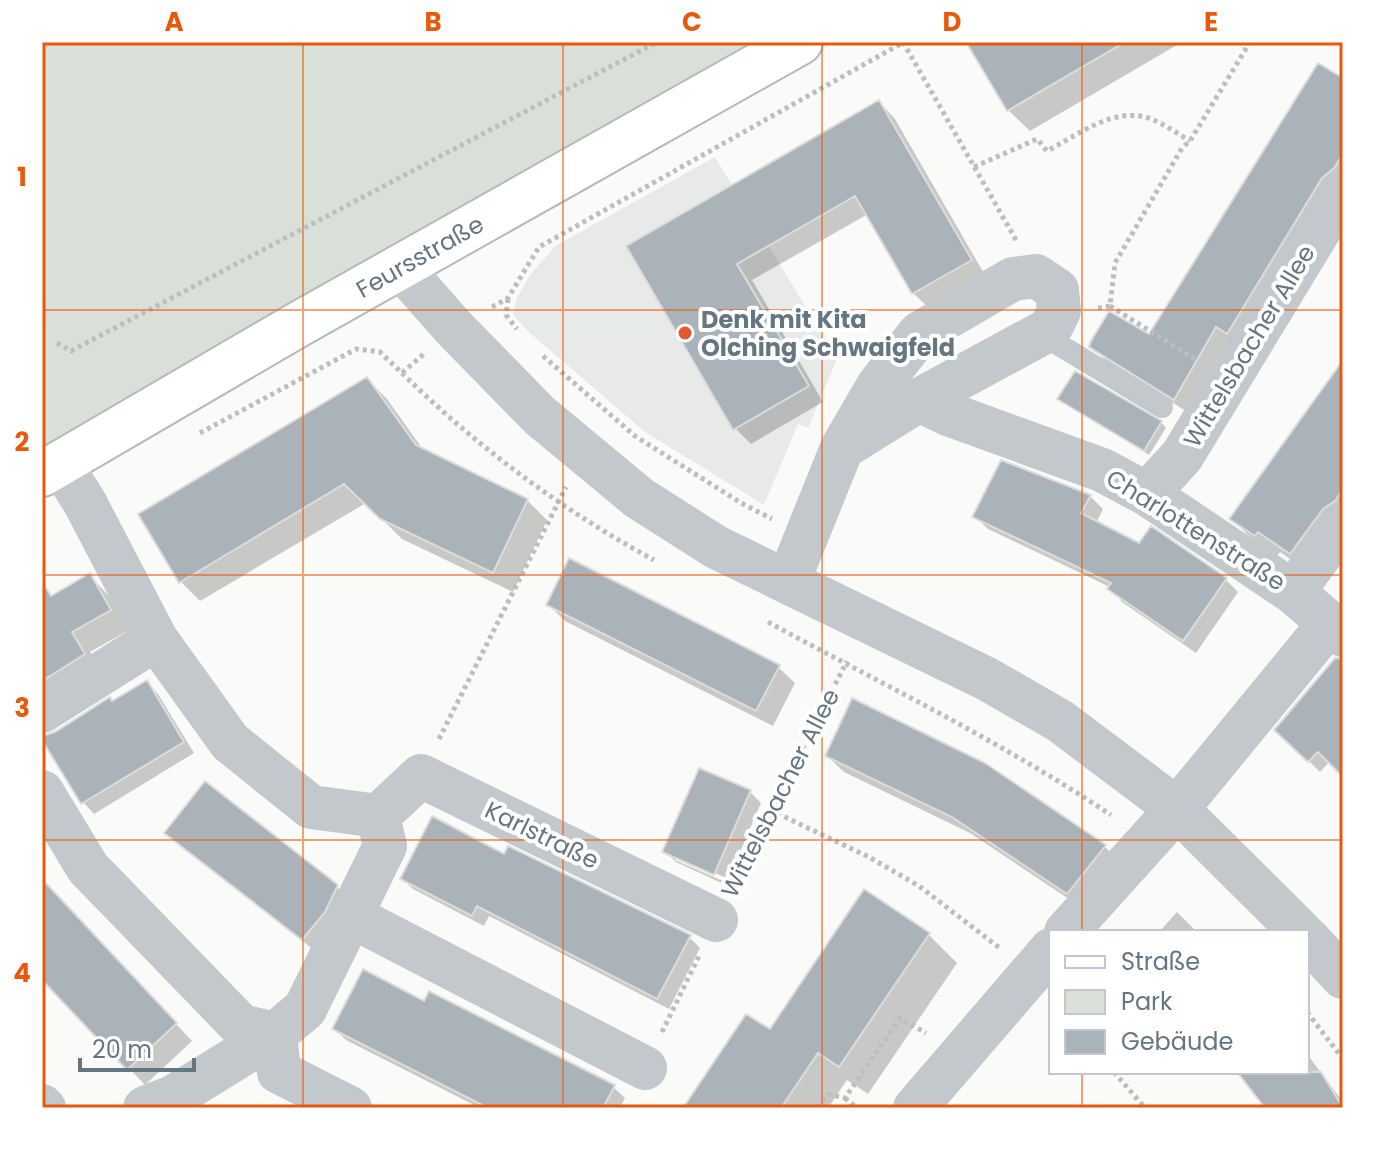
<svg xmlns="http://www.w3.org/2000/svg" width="1385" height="1150" viewBox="0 0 1385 1150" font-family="Poppins,sans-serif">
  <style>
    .built { fill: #e8e9e9 }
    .green { fill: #dadfd7 }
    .shadow { fill: #0003; fill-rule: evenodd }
    .building { fill: #aab3b9; stroke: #dcdcda; stroke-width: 2 }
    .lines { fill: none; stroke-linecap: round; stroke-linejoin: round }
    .secondary-casing { stroke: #b3babf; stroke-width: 48 }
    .path { stroke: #bbbfc2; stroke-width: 5; stroke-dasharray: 4 4; stroke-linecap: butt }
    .lane { stroke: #c3c8cc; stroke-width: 22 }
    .street { stroke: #c3c8cc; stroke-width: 44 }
    .secondary { stroke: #fff; stroke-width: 44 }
    .grid { fill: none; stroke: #e8590c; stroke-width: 2; stroke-opacity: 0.55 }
    .poi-dot { fill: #e4572e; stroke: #fff; stroke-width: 3 }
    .labels { text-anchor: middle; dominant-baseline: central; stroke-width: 8; stroke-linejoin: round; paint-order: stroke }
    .street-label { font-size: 24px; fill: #657683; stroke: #fff }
    .poi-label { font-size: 24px; font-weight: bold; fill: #657683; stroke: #fff; text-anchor: start }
    .neatline { fill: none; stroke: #e8590c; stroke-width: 3 }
    .grid-label { font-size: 26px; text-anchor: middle; font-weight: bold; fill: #e8590c }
  </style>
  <rect width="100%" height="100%" fill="#fafaf8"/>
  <path class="built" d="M715 157 837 359 808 428 798 424 764 505 645 432 530 333 513 315 517 298 530 275 555 246Z"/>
  <path class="green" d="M42 42H752L382 251 42 449Z"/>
  <path class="shadow" d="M989 42H1182L1030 131 1008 110Z
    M1343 80V187L1189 413 1106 361 1092 346 1150 337Z
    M879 102 895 119 986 277 930 309 913 293 868 214 752 280 823 402 751 444 735 428 628 246Z
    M1343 364V532L1312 574 1280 552 1277 556 1253 540 1232 519Z
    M367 379 387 399 424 451 527 500 547 520 513 592 402 539 366 503 200 601 180 581Z
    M1060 399 1161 422 1166 428 1149 455Z
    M1090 496 1103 509 1096 523 1140 545 1225 579 1238 592 1196 653 1122 602 1110 587 988 529 975 516Z
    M90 576 109 596 129 630 90 652 103 675 42 718V588L52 598Z
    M548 604 778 667 795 683 773 726 565 621Z
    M1343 672V774L1330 761 1320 772 1277 730Z
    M147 683 158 694 194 753 94 814 83 802 56 734Z
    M827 756 984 765 1105 847 1122 863 1084 909 970 833 844 772Z
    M700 770 750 792 761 803 726 885 676 862 665 851ZM675 855 724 877 723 881 675 860Z
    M178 843 337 887 348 898 314 950Z
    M505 856 689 937 700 948 669 1009 489 916 484 926 413 889 402 878Z
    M42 907 71 912 192 1041 145 1085 42 977Z
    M1177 912 1197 932H1159Z
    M928 934 957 963 868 1094 847 1080 828 1108H685Z
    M425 1003 613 1087 625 1098 620 1108H480L346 1040 335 1029Z
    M1307 1054 1343 1102V1108H1268L1239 1072H1307Z"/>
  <path class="building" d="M966 42H1125L1007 111Z
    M1318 63 1343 78V154L1334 168 1322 178 1227 334 1216 327 1174 400 1089 347 1091 341 1109 311 1149 334Z
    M879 100 972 260 912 294 855 196 737 264 809 386 733 430 626 246Z
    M1343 360V489L1335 501 1323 509 1290 554 1258 532 1255 536 1229 519Z
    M1075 371 1162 421 1144 451 1057 399Z
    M367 377 416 445 528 499 493 573 380 519 344 484 179 583 138 514Z
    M1001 460 1091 495 1081 513 1139 543 1151 526 1227 578 1183 641 1107 589 1111 583 972 517Z
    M569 558 780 665 756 711 546 605Z
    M90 573 111 610 72 632 85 654 42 681V581L51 596Z
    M1335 658 1343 659V777L1318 752 1308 762 1274 730Z
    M147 680 184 742 81 804 42 740V736L55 732 110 697 112 701Z
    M852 698 985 763 1106 845 1067 894 952 817 825 756Z
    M699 768 751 790 714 875 662 852Z
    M205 781 338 885 325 912 302 940 164 833Z
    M432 816 504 854 508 846 691 935 657 999 477 906 472 916 400 879Z
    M42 879 177 1023 127 1070 42 980Z
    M864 889 930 933 839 1067 818 1053 781 1108H683L746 1014 770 1029Z
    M363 969 424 1001 429 991 615 1085 603 1108H488L332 1029Z
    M1237 1072H1321L1343 1108H1265Z"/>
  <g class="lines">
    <defs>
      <g id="secondary">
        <path id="s1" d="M42 474 299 324 800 42"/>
      </g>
    </defs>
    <use href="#secondary" class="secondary-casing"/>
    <path class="path" d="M903 42 1016 240
      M974 167 1037 139 1047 151C1078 135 1115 105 1151 119 1164 124 1177 133 1190 141
      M508 299 506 315 517 329
      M1110 306 1195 359
      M492 307 508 298 539 247 904 42
      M1098 308 1110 306 1115 263 1182 148 1190 141 1250 42
      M57 343 71 351 657 42
      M543 356 635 436 741 503 772 519
      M402 373C477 447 562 510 654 560
      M200 433 356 349 380 352 402 373 425 353
      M768 622C884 685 1002 742 1111 815
      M439 739 566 487
      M770 810 869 857 919 886 1001 949
      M734 884 847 661
      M1307 1012 1343 1059
      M662 1032 700 954
      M1114 1072 1145 1108
      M845 1098 857 1108
      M819 1108 828 1094 845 1098 900 1018 926 1033"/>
    <path class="lane" d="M1041 334 1162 407"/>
    <path class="street" d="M400 267 454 328 539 415 639 498 716 547 987 679 1060 721 1177 809 1301 932
      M919 400 948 414 1102 470 1147 494 1293 592 1343 635
      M60 463 85 503 156 639 230 742 311 807 378 816
      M1147 494 1182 456 1343 191
      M788 582 842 448 919 400 1050 329 1059 311 1057 290 1036 276 1013 279 920 333 878 386 842 448
      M1293 592 1343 524
      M42 711 156 639
      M42 792 88 868 241 1026 275 1034 279 1072 350 1108
      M353 917 645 1068
      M1066 932 1177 809 1329 624
      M1307 938 1343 977
      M42 1106 44 1108
      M145 1108 173 1097 275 1034 305 1009 385 846 378 816 421 776 716 920
      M915 1108 1051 950"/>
    <use href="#secondary" class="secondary"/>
  </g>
  <path class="grid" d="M303 42V1108M563 42V1108M822 42V1108M1082 42V932M42 310H1343M42 575H1343M42 840H1343M1082 1072V1108"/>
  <circle class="poi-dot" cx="685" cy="333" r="8"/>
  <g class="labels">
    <g class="street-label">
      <text stroke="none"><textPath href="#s1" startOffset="436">Feursstraße</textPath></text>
      <text transform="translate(1249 346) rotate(-59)">Wittelsbacher Allee</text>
      <text transform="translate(1196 530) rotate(32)">Charlottenstraße</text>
      <text transform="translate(780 793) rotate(-63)">Wittelsbacher Allee</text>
      <text transform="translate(542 835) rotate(26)">Karlstraße</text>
    </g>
    <g class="poi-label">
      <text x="701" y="319">Denk mit Kita<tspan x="701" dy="28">Olching Schwaigfeld</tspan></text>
    </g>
  </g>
  <rect width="1385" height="1150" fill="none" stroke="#ffffff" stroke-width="88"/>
  <rect x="1049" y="930" width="260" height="144" fill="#ffffff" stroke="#c1c8cd" stroke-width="2"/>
  <rect x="1065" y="956" width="40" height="12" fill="#ffffff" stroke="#c1c8cd" stroke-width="2"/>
  <text x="1121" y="970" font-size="24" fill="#657683">Straße</text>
  <rect x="1065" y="990" width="40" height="24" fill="#dadfd7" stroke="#c1c8cd" stroke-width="2"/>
  <text x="1121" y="1010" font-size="24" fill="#657683">Park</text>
  <rect x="1065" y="1030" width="40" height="24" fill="#aab3b9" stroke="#c1c8cd" stroke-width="2"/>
  <text x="1121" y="1050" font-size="24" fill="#657683">Gebäude</text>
  <path d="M80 1058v12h114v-12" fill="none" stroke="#657683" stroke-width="4"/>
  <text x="92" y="1058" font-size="24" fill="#657683" stroke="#ffffff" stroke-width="6" paint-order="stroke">20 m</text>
  <rect x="44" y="44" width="1297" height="1062" class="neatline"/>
  <g class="grid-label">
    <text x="174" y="31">A</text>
    <text x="433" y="31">B</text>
    <text x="692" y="31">C</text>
    <text x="952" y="31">D</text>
    <text x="1211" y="31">E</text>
    <text x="22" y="186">1</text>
    <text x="22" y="451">2</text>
    <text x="22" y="717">3</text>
    <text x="22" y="982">4</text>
  </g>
</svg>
